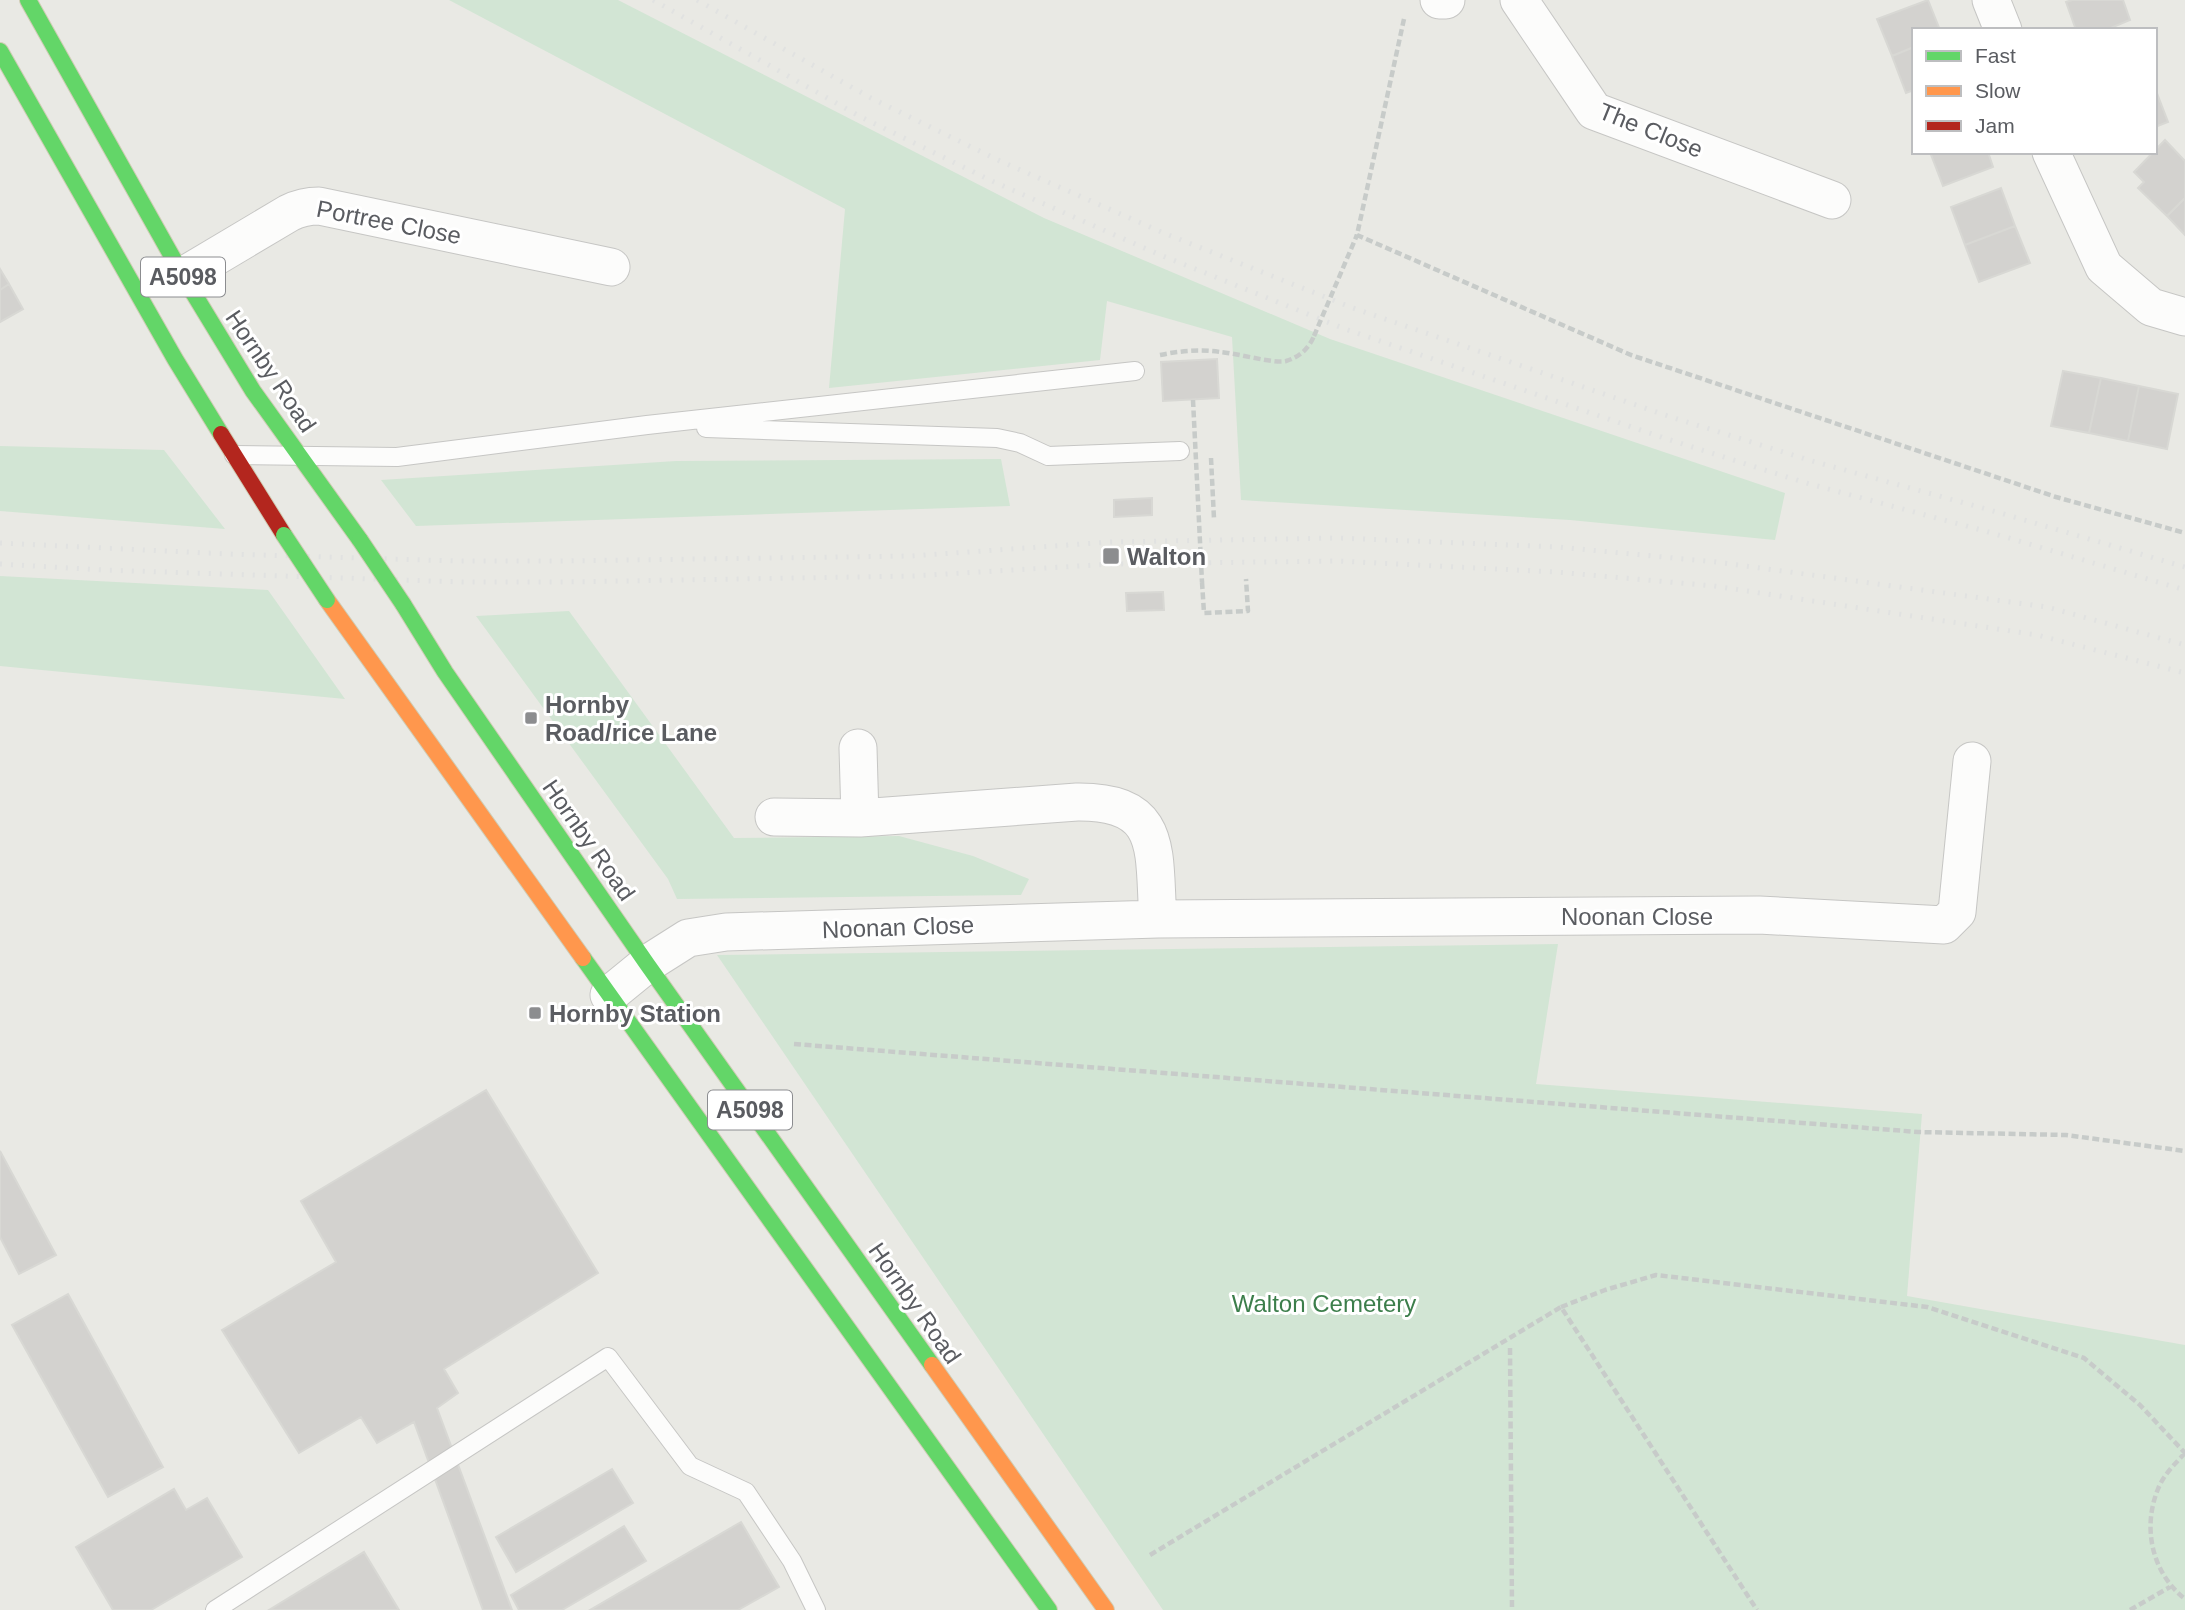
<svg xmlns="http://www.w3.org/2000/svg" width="2185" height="1610" viewBox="0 0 2185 1610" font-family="Helvetica,sans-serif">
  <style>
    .green { fill: #d2e5d4 }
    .building { fill: #d3d2cf; stroke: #d8d8d4; stroke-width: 2 }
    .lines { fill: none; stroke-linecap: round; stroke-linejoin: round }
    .lane-casing { stroke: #c6c6c4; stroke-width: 20 }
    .street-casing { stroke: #c6c6c4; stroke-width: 39 }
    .fast-casing { stroke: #cfccb4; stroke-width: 18 }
    .slow-casing { stroke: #cfccb4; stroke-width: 18 }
    .jam-casing { stroke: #cfccb4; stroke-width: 18 }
    .path { stroke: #c7cbc9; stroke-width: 4.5; stroke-dasharray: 7 3.5; stroke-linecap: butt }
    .lane { stroke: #fcfcfb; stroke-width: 18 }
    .street { stroke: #fcfcfb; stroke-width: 37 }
    .fast { stroke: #63d668; stroke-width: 16 }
    .slow { stroke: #ff974d; stroke-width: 16 }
    .jam { stroke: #b3261e; stroke-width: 16 }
    .rail { stroke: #e1e2e1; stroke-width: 5; stroke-dasharray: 2 9; stroke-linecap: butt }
    .fast-bridge-casing { stroke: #cfccb4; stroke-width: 18; stroke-linecap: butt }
    .path-bridge { stroke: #c7cbc9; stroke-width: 4.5; stroke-dasharray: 7 3.5; stroke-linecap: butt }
    .fast-bridge { stroke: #63d668; stroke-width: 16 }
    .poi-dot { fill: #8c8d8f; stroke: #fff; stroke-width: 2.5 }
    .labels { text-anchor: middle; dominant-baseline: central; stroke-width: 6; stroke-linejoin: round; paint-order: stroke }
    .shield { fill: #fff; stroke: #8c8d90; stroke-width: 2 }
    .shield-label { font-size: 23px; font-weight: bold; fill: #5a5c61 }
    .street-label { font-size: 24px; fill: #5a5c61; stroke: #fff }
    .poi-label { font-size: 24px; font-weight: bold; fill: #5a5c61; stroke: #fff; text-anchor: start }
    .park-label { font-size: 24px; fill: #3c7e4b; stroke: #fff }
  </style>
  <rect width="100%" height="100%" fill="#e9e9e4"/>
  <path class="green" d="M449 0H618L1044 218 1330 339 1785 493 1775 540 1570 520 1241 500 1232 337 1107 301 1100 360 829 388 845 209Z
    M0 446 164 450 225 529 0 511Z
    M1001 459 1010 506 416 526 381 480 676 461Z
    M0 576 268 590 345 699 0 666Z
    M569 611 734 838 899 836 973 856 1029 879 1021 895 677 899 668 879 476 616Z
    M1558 944 1536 1084 1922 1114 1907 1296 2185 1345V1610H1163L717 955Z"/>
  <path class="building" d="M1928 0 1940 30H1914V47L1892 56 1877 19Z
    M2072 0H2123L2130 20 2106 30H2076L2066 2Z
    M1914 47V90L1906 93 1892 56Z
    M2155 88 2168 122 2155 127Z
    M2165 140 2185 161V198L2167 216 2138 188 2144 182 2134 172Z
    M1930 152H1988L1993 167 1943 186Z
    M2001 188 2015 226 1965 245 1951 207Z
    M2185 198V235L2167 216Z
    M2015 226 2030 263 1979 282 1965 245Z
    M0 269 9 284 0 290Z
    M9 284 23 309 0 322V290Z
    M1217 359 1219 398 1163 401 1161 362Z
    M2063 371 2101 378 2089 433 2051 426Z
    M2101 378 2139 386 2128 441 2089 433Z
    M2139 386 2178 394 2167 449 2128 441Z
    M1152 498V515L1114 517V500Z
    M1163 592 1164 610 1127 611 1126 593Z
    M486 1090 598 1273 444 1369 458 1393 437 1408 512 1610H483L414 1422 377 1443 361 1417 299 1453 222 1330 336 1262 301 1201Z
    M0 1151 56 1255 19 1274 0 1237Z
    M68 1294 163 1467 108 1497 12 1325Z
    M612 1469 633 1503 516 1572 496 1537Z
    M174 1489 186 1510 207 1498 242 1557 151 1610H113L76 1547Z
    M741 1522 779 1587 738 1610H590Z
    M624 1526 646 1561 562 1610H519L511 1595Z
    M364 1552 399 1610H269Z"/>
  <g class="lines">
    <defs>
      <path id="lane" d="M706 428 997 438 1020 443 1048 456 1180 451
        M234 455 397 457 647 425 1135 371
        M215 1610 608 1357 690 1466 746 1492 792 1561 816 1610"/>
      <path id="street" d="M1439 0H1446
        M1519 0 1594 111 1832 200
        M1991 0 2003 30
        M2051 152 2104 267 2151 307 2185 317
        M183 276 289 213C299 208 307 206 319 206L611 267
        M858 748 860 818
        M774 817 860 818 1077 802C1165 801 1153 852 1158 919
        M609 995 647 964 688 938 726 932 1158 919 1759 915 1944 925 1957 912 1972 761"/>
      <path id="fast" d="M28 0 183 276 253 391 360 540
        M0 51 175 359 221 434
        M403 604 445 672 647 964 932 1365
        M583 958 1049 1610"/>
      <path id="slow" d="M327 600 583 958
        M932 1365 1106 1610"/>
      <path id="jam" d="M221 434 284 535"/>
    </defs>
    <use href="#lane" class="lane-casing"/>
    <use href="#street" class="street-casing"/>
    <use href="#fast" class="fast-casing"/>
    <use href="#slow" class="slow-casing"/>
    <use href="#jam" class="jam-casing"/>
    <path class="path" d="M1404 19 1357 235 1631 355 2056 497 2185 533
      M1160 355C1179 351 1200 349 1220 352 1236 353 1274 364 1286 361 1300 357 1309 348 1314 336
      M1211 458 1214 519
      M1202 582 1204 613 1248 611 1246 579
      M794 1044 1918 1132 2066 1135 2185 1151
      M1561 1307 1605 1290 1656 1275 1927 1307 2084 1358 2140 1405 2185 1453
      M1510 1348 1512 1610
      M2185 1453C2175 1464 2164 1474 2158 1489 2142 1528 2152 1573 2185 1599
      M1150 1555 1561 1307 1757 1610
      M2130 1610 2170 1587"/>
    <use href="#lane" class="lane"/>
    <use href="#street" class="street"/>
    <use href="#fast" class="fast"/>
    <use href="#slow" class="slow"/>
    <use href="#jam" class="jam"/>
    <path class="rail" d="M653 0 861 117 992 181 1158 254 1345 329 1664 438 1806 483 1985 531 2185 590
      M697 0 871 98 1000 161 1166 234 1353 308 1671 417 1812 461 1990 510 2185 567
      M0 543 228 554 457 561H559L911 556 1111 542 1338 538 1558 547 1716 562 2047 607 2185 645
      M0 564 104 570 462 582H564L913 576 1112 564 1337 561 1556 572 1714 586 2037 635 2185 673"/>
    <defs>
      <path id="fast-bridge" d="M284 535 327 600
        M360 540 403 604"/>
    </defs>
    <use href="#fast-bridge" class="fast-bridge-casing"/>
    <path class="path-bridge" d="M1314 336 1357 235
      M1193 400 1202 582"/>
    <use href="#fast-bridge" class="fast-bridge"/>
  </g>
  <g class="poi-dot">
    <rect x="1102" y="547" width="18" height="18" rx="3.5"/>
    <rect x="524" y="711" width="14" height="14" rx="3.5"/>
    <rect x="528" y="1006" width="14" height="14" rx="3.5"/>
  </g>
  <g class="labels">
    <g class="shield">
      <rect x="141" y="257.5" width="84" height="39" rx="5"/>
      <rect x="708" y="1090.5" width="84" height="39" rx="5"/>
    </g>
    <g class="shield-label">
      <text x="183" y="277">A5098</text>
      <text x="750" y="1110">A5098</text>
    </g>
    <g class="street-label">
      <text transform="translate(1651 130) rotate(22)">The Close</text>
      <text transform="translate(389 222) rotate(11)">Portree Close</text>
      <text transform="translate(271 371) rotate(56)">Hornby Road</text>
      <text transform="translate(589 840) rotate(55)">Hornby Road</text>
      <text x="1637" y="916">Noonan Close</text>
      <text transform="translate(898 927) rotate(-2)">Noonan Close</text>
      <text transform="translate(915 1303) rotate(55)">Hornby Road</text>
    </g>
    <g class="poi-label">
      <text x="1127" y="556">Walton</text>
      <text x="545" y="704">Hornby<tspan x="545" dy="28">Road/rice Lane</tspan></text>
      <text x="549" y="1013">Hornby Station</text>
    </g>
    <g class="park-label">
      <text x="1324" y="1303">Walton Cemetery</text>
    </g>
  </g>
  <rect x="1912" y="28" width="245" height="126" fill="#ffffff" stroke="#bdbec0" stroke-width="2"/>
  <rect x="1926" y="51" width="35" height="10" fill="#63d668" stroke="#bdbec0" stroke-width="2"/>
  <text x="1975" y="63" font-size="21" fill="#5a5c61">Fast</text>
  <rect x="1926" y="86" width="35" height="10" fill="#ff974d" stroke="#bdbec0" stroke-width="2"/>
  <text x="1975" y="98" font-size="21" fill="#5a5c61">Slow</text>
  <rect x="1926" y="121" width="35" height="10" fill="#b3261e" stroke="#bdbec0" stroke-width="2"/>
  <text x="1975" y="133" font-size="21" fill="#5a5c61">Jam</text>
</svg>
